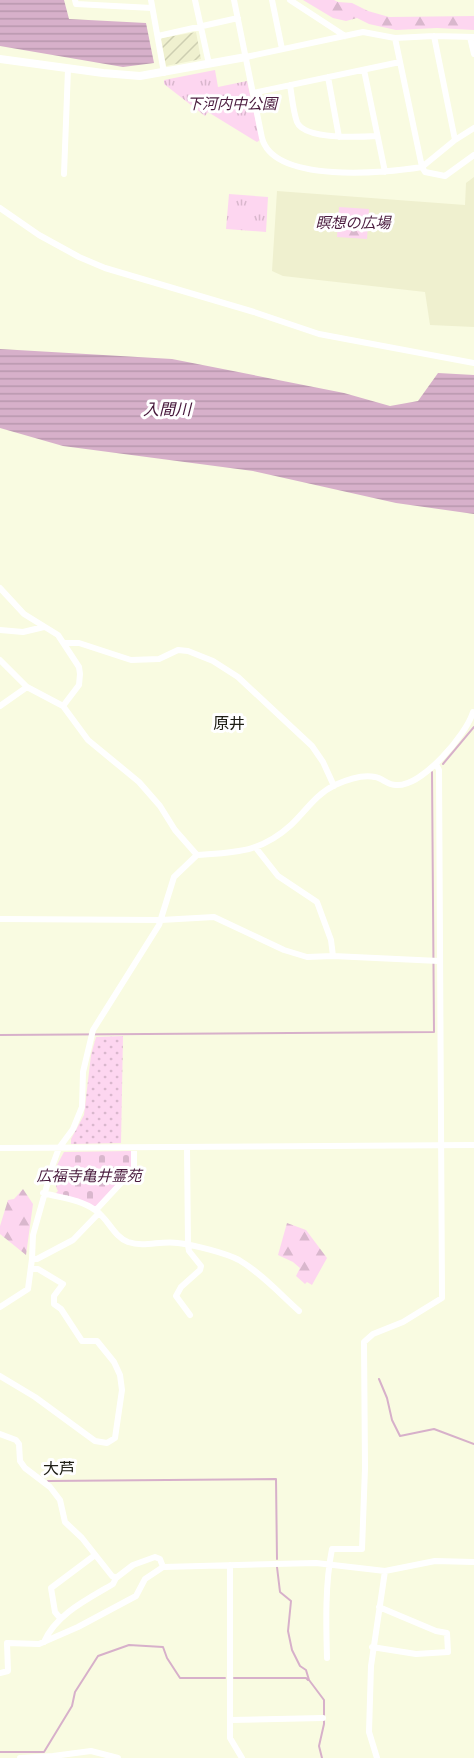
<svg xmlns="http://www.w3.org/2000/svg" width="474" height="1758" viewBox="0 0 474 1758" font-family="'Times New Roman','Noto Sans JP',serif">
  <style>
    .built { fill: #eff0cf }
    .industrial { fill: url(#industrial-furrows) }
    .grass { fill: url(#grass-dots) }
    .forest { fill: url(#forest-firs) }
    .cemetery { fill: url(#cemetery-stones) }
    .park { fill: url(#park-tufts) }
    .water { fill: url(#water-rules) }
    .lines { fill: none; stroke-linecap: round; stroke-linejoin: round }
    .stream { stroke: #d7b0ca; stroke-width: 2 }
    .street { stroke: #fff; stroke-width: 6 }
    .secondary { stroke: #fff; stroke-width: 8 }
    .labels { text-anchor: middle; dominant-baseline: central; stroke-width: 6; stroke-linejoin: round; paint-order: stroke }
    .park-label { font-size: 15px; font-style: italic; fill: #491a3d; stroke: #fff }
    .water-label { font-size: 16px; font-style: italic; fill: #441438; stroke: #fff }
    .neighbourhood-label { font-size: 16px; fill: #202017; stroke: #fff }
  </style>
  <defs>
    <pattern id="industrial-furrows" width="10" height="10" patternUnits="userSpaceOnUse" patternTransform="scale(1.5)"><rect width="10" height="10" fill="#eff0cf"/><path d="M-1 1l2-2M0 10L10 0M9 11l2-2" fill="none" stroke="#cdceb1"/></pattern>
    <pattern id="grass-dots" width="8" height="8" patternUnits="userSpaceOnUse" patternTransform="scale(1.5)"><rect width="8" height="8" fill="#fdd6f0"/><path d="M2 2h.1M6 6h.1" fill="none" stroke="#d9b7cd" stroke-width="1.8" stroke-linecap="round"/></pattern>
    <pattern id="forest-firs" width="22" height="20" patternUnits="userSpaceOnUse" patternTransform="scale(1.5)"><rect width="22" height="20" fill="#fdd6f0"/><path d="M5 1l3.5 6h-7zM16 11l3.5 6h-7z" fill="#d9b7cd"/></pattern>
    <pattern id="cemetery-stones" width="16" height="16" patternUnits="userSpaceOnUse" patternTransform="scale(1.5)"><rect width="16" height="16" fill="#fdd6f0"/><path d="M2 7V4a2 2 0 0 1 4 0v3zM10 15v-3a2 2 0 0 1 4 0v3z" fill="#d9b7cd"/></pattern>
    <pattern id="park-tufts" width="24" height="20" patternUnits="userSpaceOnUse" patternTransform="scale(1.5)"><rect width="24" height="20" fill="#fdd6f0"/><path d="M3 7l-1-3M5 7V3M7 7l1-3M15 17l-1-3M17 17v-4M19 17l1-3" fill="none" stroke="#d9b7cd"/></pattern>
    <pattern id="water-rules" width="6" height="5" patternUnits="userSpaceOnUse" patternTransform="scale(1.5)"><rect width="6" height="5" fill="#d7b0ca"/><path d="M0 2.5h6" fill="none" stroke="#b897ad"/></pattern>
  </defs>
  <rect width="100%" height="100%" fill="#f9fbe1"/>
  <path class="built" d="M474 177V327L430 325 425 292 283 276 272 271 277 191 465 205 466 183Z"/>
  <path class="industrial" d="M196 32 201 59 166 66 161 40 162 38Z"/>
  <path class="grass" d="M123 1036 121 1143 71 1144V1139L84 1115 91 1055 96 1037Z"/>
  <path class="forest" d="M303 0H334L338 2 352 3 368 11 389 17 474 16V30L437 28 396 30 369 24 357 18 346 21 333 18Z
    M339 207 369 209 367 239 337 237Z
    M23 1189 33 1204 26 1255 0 1234V1226L8 1200 14 1199Z
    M287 1223 306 1230 327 1258 312 1285 307 1282 305 1284 296 1276 300 1268 293 1262 278 1255Z"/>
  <path class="cemetery" d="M131 1151 133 1167 96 1207 69 1198 67 1195 65 1197 54 1195 58 1191 56 1187 61 1167 57 1165 64 1152Z"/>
  <path class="park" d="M215 70 218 87 247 81 260 140 257 142 208 112 205 116 164 84V80Z
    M229 194 268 197 266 232 226 229Z"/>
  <path class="water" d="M0 0H64L69 19 146 23 154 63 123 67 0 46Z
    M0 349 172 359 344 393 390 406 418 401 438 373 474 375V514L396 503 253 471 63 446 0 428Z"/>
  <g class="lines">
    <path class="stream" d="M443 764 474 727
      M0 1035 434 1032 432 772
      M379 1379 387 1398 392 1420 400 1436 434 1429 474 1444
      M48 1481 276 1479 277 1559
      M277 1567 280 1592 291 1601 288 1631 292 1650 300 1666 306 1670 309 1680 324 1700V1724L319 1746 322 1758
      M234 1678H306L308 1680
      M0 1752H44L72 1706 75 1692 98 1656 129 1645 163 1647 167 1658 180 1678H225"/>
    <path class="street" d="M75 0 76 4 152 8
      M151 0 164 73
      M195 0 209 64
      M234 0 262 138C274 184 386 173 422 167L425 172 445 176 474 155
      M272 0 282 49
      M290 0 345 36
      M158 36 238 18
      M434 36 455 140
      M470 37 474 54
      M395 38 422 167 455 140 474 128
      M246 57 363 32 395 38 434 36 474 37
      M364 70 385 172
      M328 77 339 137
      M290 85C292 97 293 111 297 122 304 140 361 137 377 136
      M253 93 400 62
      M64 174 68 69
      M0 208 39 235 79 257 105 268 254 312 319 334 474 363
      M0 588 24 614 58 635 79 667 80 674 79 685 63 706
      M0 630 23 632 44 627
      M65 643H79L131 660 159 659 178 650 188 651 213 661 238 677 312 746 323 762 334 786
      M0 660 27 687 63 706 88 740 139 782 160 806 175 830 197 855C236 852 260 853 291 825 305 812 316 794 335 785 346 780 362 774 375 777 382 778 388 785 396 785 422 787 466 735 473 712
      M0 706 27 687
      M256 848 278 876 317 902 331 940 333 956
      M0 919 161 920 214 917 284 950 307 957 333 956 439 961
      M187 1147 188 1245 189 1251 201 1266 200 1270 181 1287 176 1296 190 1315
      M0 1148 474 1145
      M43 1193C61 1198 80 1199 95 1210 108 1218 113 1236 128 1242 145 1248 161 1240 178 1243 194 1245 226 1253 239 1260 261 1273 280 1294 299 1311
      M96 1210 134 1169V1148
      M32 1259H37L73 1240 99 1213
      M0 1307 28 1289 32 1259 33 1235 53 1164 59 1148 73 1129 82 1107 83 1072 93 1030 159 925 174 877 197 855
      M0 1376 35 1397 95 1441 107 1443 115 1438 122 1390 120 1375 114 1362 97 1341H82L61 1309 54 1304V1296L63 1284 38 1269H31
      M0 1434 16 1440 19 1444 20 1461 25 1468 50 1487 60 1500 65 1522 82 1538 112 1576 116 1578 133 1565 155 1557 160 1559 163 1567
      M230 1565V1738L242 1758
      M60 1618 55 1612 51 1588 95 1555
      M44 1642C56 1614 88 1599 113 1584L116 1578
      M372 1647 416 1654 448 1652 447 1633 436 1631 379 1607
      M327 1658C326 1623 325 1584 332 1549H362L365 1468 364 1342 373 1334 403 1322 442 1298 439 770 436 764
      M0 1673 8 1671 7 1643 39 1644 78 1627 136 1596 145 1579 163 1567 316 1563 385 1571
      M230 1720 323 1718
      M20 1758 53 1756 91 1751 118 1758
      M377 1758 369 1732 371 1666 385 1571 435 1561 474 1562"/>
    <path class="secondary" d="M0 59 103 73 140 76 246 57"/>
  </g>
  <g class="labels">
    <g class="park-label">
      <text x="232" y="104">下河内中公園</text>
      <text x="353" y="223">瞑想の広場</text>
      <text x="89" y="1176">広福寺亀井霊苑</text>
    </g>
    <g class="water-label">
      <text x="167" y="409">入間川</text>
    </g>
    <g class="neighbourhood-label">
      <text x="229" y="723">原井</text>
      <text x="59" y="1468">大芦</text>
    </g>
  </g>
</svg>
